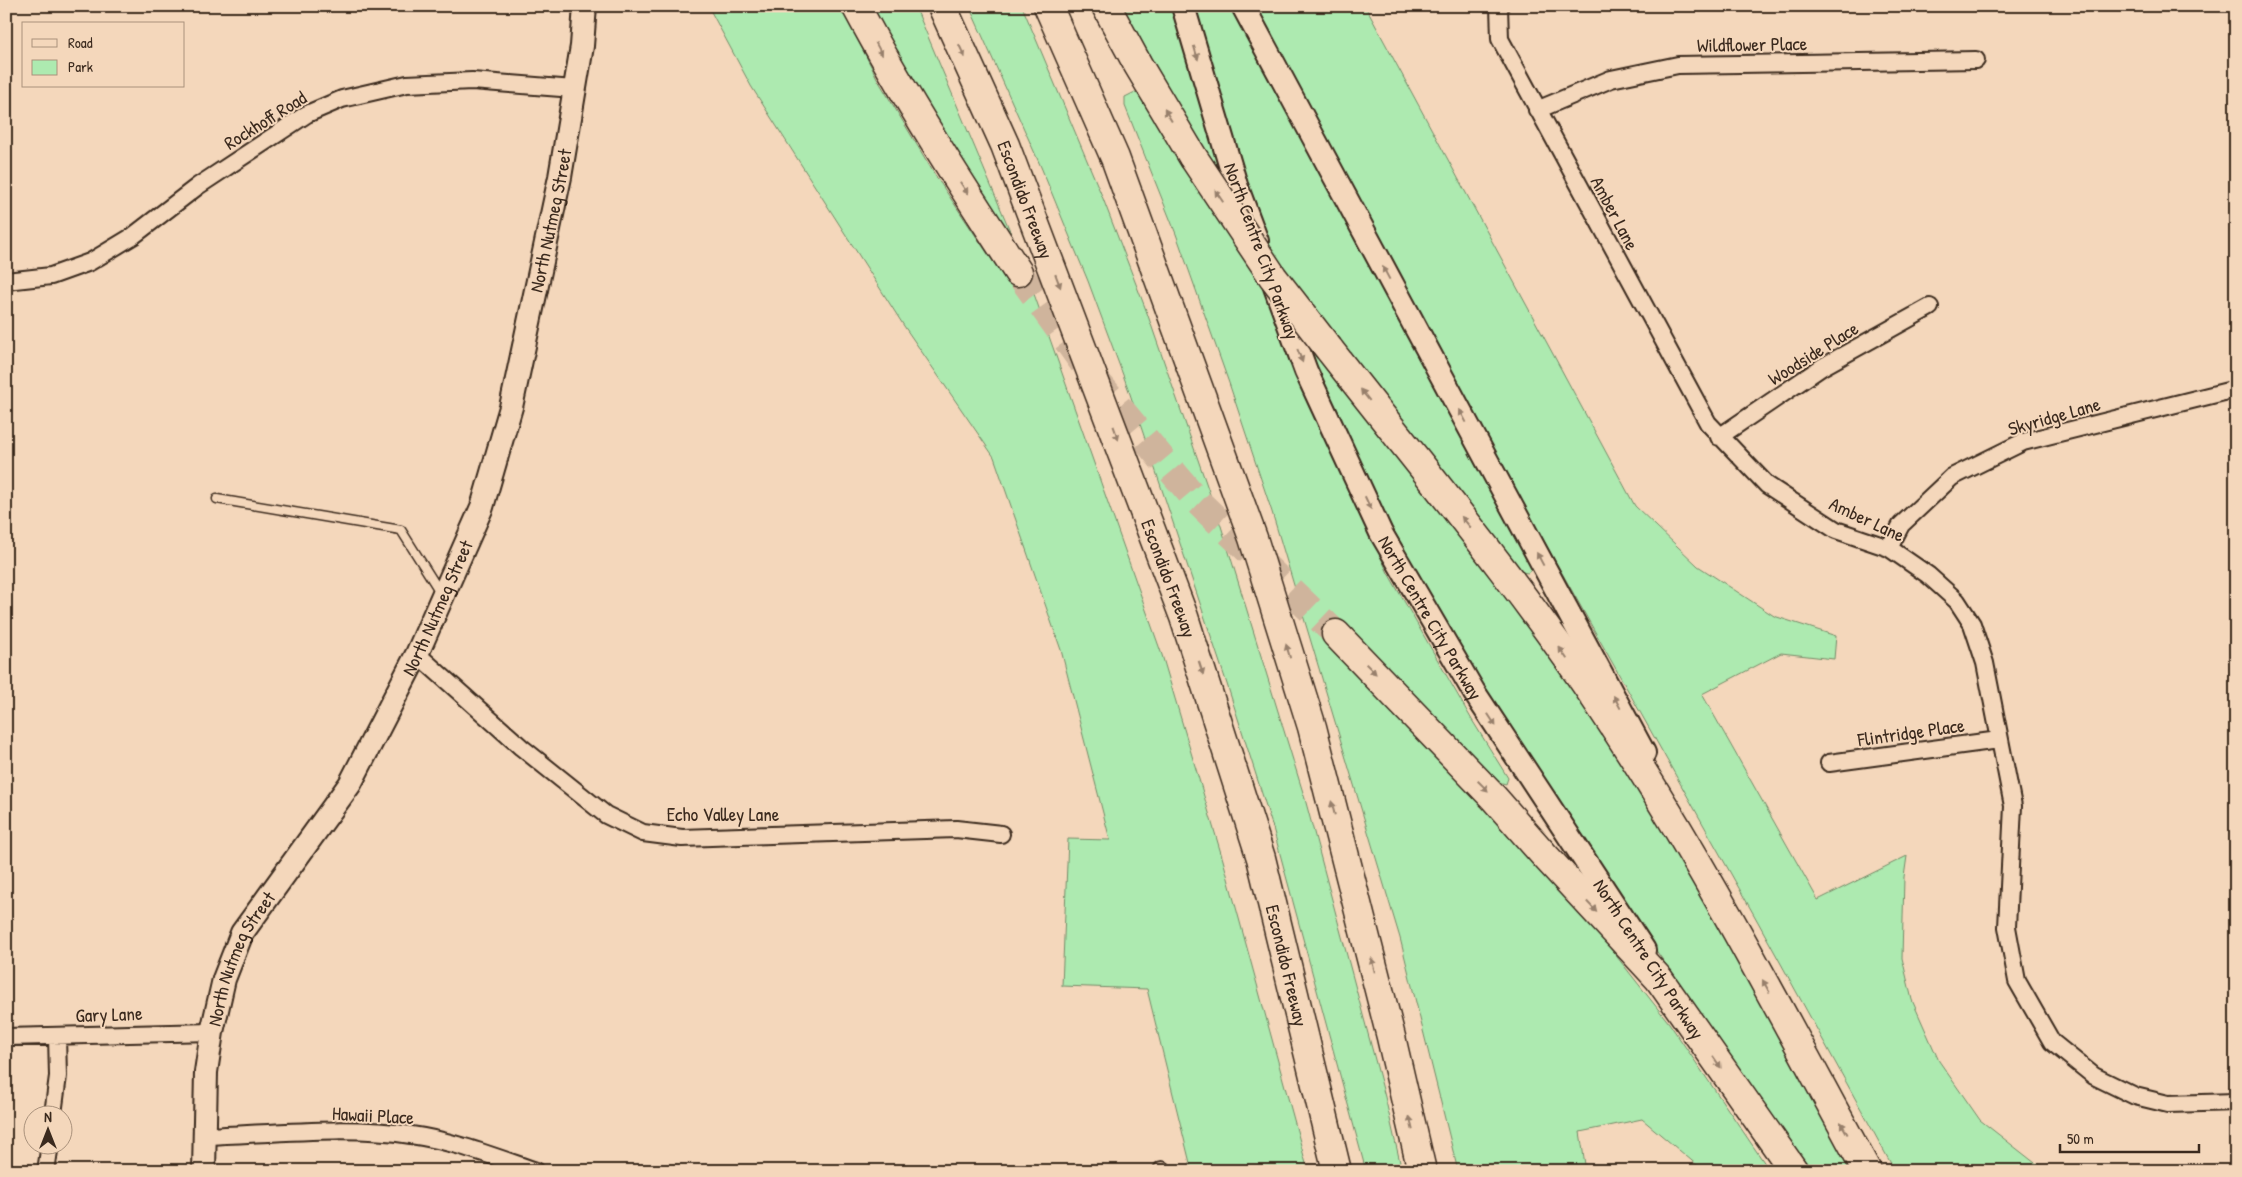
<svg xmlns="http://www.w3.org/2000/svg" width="2242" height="1177" viewBox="0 0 2242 1177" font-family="'Patrick Hand',sans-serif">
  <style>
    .green { fill: #adeab0; stroke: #748a67 }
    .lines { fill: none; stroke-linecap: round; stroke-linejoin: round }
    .highway-tunnel { stroke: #cfb49c; stroke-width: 28; stroke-dasharray: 28 14; stroke-linecap: butt }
    .lane-casing { stroke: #3b2a1e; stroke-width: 11 }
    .street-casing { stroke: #3b2a1e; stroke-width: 20 }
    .secondary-casing { stroke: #3b2a1e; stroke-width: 26 }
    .highway-casing { stroke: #3b2a1e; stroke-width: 31 }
    .lane { stroke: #f4d7bb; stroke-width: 8 }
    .street { stroke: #f4d7bb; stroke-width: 16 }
    .secondary { stroke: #f4d7bb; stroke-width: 22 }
    .highway { stroke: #f4d7bb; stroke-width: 28 }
    .highway-bridge-casing { stroke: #3b2a1e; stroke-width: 31; stroke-linecap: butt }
    .highway-bridge { stroke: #f4d7bb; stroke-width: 28 }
    .oneway { fill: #98806c }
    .labels { text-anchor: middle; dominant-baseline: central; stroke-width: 4; stroke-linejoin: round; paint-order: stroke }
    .street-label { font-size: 19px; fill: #3b2a1e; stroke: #f4d7bb }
  </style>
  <rect width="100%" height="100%" fill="#f4d7bb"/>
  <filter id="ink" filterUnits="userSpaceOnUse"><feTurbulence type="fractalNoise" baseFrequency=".02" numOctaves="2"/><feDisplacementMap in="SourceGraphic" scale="10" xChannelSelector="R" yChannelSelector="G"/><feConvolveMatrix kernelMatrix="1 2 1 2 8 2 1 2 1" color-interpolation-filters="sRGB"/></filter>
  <g filter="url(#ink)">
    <path class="green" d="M708 6H841L878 80 935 175 1008 284 1016 283 1023 263 1162 655 1223 860 1308 1171H1192L1147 989 1062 986 1068 839 1110 840 1061 650 994 457 904 326 751 86Z
      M865 6H915L1016 245Z
      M969 6H1022L1102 196 1146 310 1221 526 1305 799 1385 1097 1402 1171H1366L1273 828 1226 681 1129 391 1088 281 1041 167Z
      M1122 6H1173L1306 396 1388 573 1472 720 1508 778 1506 784 1498 782 1456 743 1337 619 1326 643 1531 854 1599 934 1669 1023 1770 1171H1704L1642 1119 1580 1132 1586 1171H1458L1400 938 1272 512 1229 383 1176 234 1125 106V97L1135 92 1141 94 1181 163 1204 151Z
      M1192 6H1233L1272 86 1305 143 1527 556 1532 568 1528 573 1521 572 1358 408 1436 507 1504 584 1557 660 1704 895 1854 1171H1811L1603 875 1494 707 1389 522 1308 354 1243 180Z
      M1256 6H1365L1635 506 1698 566 1774 616 1836 636 1834 659 1781 653 1702 694 1818 900 1907 856 1904 877 1902 958 1912 1000 1939 1061 1980 1120 2035 1163 2057 1171H1895L1758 922 1521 500 1268 34Z"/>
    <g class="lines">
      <path class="highway-tunnel" d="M1018 272 1094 378 1198 502 1336 634"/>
      <defs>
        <path id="lane" d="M217 499 401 530 440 592"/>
        <path id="street" d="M1499 6 1500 39 1708 423 1767 485 1836 530 1889 548 1928 575 1957 601 1972 624 1985 663 2013 806 2007 927 2017 981 2052 1042 2094 1076 2135 1096 2168 1104 2236 1102
          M1537 110 1611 79 1678 65 1976 60
          M6 281 51 276 90 262 133 236 198 186 307 114 342 99 407 84 472 81 574 89
          M1719 437 1822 367 1930 307
          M1889 548 1901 525 1952 477 2023 442 2236 389
          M417 654 521 747 606 815 643 833 682 838 956 829 1001 834
          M1829 763 1999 740
          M6 1037 212 1032
          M53 1114 58 1076 57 1036
          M204 1136C269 1134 347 1125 411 1135 454 1141 495 1157 536 1171
          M46 1171 50 1144
          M1162 1171V1170"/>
        <g id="secondary">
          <path d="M1183 6 1236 185 1257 241"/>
          <path d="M1243 6 1644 753"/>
          <path id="s1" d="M1275 287 1306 371 1381 533 1474 692 1644 950"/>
          <path id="s2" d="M204 1171 206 1072 212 1032 224 979 242 933 350 784 417 654 482 507 511 407 560 177 582 46 585 6"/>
        </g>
        <g id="highway">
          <path d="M856 6C905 98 961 185 1018 272"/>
          <path id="s3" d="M942 6 1005 145 1184 617 1261 858 1337 1171"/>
          <path d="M1048 6 1115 158 1253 538 1312 727 1391 1037 1422 1171"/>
          <path d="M1106 6 1138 65 1193 157"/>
          <path d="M1329 349C1421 467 1518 582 1601 707 1700 855 1782 1015 1867 1171"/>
          <path d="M1336 634 1494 798 1545 856 1659 979 1794 1171"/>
        </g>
      </defs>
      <use href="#lane" class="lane-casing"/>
      <use href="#street" class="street-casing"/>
      <use href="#secondary" class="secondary-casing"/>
      <use href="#highway" class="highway-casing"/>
      <use href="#lane" class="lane"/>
      <use href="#street" class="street"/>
      <use href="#secondary" class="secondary"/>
      <use href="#highway" class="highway"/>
      <defs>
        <path id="highway-bridge" d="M1193 157 1273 277 1329 349"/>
      </defs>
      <use href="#highway-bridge" class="highway-bridge-casing"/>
      <use href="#highway-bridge" class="highway-bridge"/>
    </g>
    <defs><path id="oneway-solid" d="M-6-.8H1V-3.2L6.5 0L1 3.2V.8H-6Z" transform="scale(1.25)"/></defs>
    <g class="oneway">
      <use href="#oneway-solid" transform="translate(879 49) rotate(62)"/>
      <use href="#oneway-solid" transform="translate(962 51) rotate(65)"/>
      <use href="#oneway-solid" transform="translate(1196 53) rotate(73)"/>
      <use href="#oneway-solid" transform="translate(1168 115) rotate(-121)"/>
      <use href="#oneway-solid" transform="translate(964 188) rotate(57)"/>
      <use href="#oneway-solid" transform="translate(1219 196) rotate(-124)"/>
      <use href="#oneway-solid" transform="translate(1386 273) rotate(-118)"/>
      <use href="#oneway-solid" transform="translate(1058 281) rotate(69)"/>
      <use href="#oneway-solid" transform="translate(1300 356) rotate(69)"/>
      <use href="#oneway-solid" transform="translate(1365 395) rotate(-128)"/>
      <use href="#oneway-solid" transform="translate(1463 416) rotate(-118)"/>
      <use href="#oneway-solid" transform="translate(1116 433) rotate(70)"/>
      <use href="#oneway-solid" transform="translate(1368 503) rotate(65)"/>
      <use href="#oneway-solid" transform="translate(1466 522) rotate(-130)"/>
      <use href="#oneway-solid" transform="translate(1540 559) rotate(-118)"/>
      <use href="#oneway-solid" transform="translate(1288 651) rotate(-107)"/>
      <use href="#oneway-solid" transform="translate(1563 653) rotate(-124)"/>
      <use href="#oneway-solid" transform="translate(1201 668) rotate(72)"/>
      <use href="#oneway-solid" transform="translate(1371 669) rotate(45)"/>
      <use href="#oneway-solid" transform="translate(1617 702) rotate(-118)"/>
      <use href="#oneway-solid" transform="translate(1492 720) rotate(57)"/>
      <use href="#oneway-solid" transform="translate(1483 786) rotate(45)"/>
      <use href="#oneway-solid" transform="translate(1333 808) rotate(-104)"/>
      <use href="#oneway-solid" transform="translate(1592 907) rotate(47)"/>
      <use href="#oneway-solid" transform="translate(1373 965) rotate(-104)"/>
      <use href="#oneway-solid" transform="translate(1766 986) rotate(-119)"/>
      <use href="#oneway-solid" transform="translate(1717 1062) rotate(55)"/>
      <use href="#oneway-solid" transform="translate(1411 1123) rotate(-103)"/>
      <use href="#oneway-solid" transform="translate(1844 1128) rotate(-119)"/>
    </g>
  </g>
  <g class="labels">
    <g class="street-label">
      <text transform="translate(1752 44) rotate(-1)">Wildflower Place</text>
      <text transform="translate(265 120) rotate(-32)">Rockhoff Road</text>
      <text stroke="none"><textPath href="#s3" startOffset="211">Escondido Freeway</textPath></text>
      <text transform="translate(1615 213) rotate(62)">Amber Lane</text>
      <text stroke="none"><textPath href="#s2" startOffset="1029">North Nutmeg Street</textPath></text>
      <text transform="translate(1262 251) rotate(70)">North Centre City Parkway</text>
      <text transform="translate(1813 353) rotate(-32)">Woodside Place</text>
      <text transform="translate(2054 416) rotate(-16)">Skyridge Lane</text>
      <text transform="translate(1867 519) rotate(25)">Amber Lane</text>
      <text stroke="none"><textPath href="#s3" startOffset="616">Escondido Freeway</textPath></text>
      <text stroke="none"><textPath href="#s2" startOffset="624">North Nutmeg Street</textPath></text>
      <text stroke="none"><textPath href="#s1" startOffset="366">North Centre City Parkway</textPath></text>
      <text transform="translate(1911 732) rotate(-8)">Flintridge Place</text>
      <text x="723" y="814">Echo Valley Lane</text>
      <text transform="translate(1649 959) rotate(57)">North Centre City Parkway</text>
      <text stroke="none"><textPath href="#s2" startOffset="219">North Nutmeg Street</textPath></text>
      <text stroke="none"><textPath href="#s3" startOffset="1021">Escondido Freeway</textPath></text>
      <text transform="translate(109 1014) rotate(-2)">Gary Lane</text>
      <text transform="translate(373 1115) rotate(3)">Hawaii Place</text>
    </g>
  </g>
  <rect width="2242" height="1177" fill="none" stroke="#f4d7bb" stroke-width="25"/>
  <rect x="12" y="12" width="2217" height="1152" fill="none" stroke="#3b2a1e" stroke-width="2" filter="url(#ink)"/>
  <rect x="22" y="22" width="162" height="65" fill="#f4d7bb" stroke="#aa927c"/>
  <rect x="32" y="39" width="25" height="8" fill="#f4d7bb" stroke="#aa927c"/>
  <text x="68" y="48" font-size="15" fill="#3b2a1e">Road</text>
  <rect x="32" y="60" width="25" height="15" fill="#adeab0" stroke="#aa927c"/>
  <text x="68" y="72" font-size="15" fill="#3b2a1e">Park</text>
  <g transform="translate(48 1130)"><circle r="24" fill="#f4d7bb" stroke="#aa927c"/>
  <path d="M0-4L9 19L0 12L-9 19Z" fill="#3b2a1e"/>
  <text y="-8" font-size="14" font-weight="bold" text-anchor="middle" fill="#3b2a1e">N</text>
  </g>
  <path d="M2060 1144v8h139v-8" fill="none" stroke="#3b2a1e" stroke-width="2.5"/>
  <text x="2067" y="1144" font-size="15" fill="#3b2a1e" stroke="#f4d7bb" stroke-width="4" paint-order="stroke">50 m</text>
</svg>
